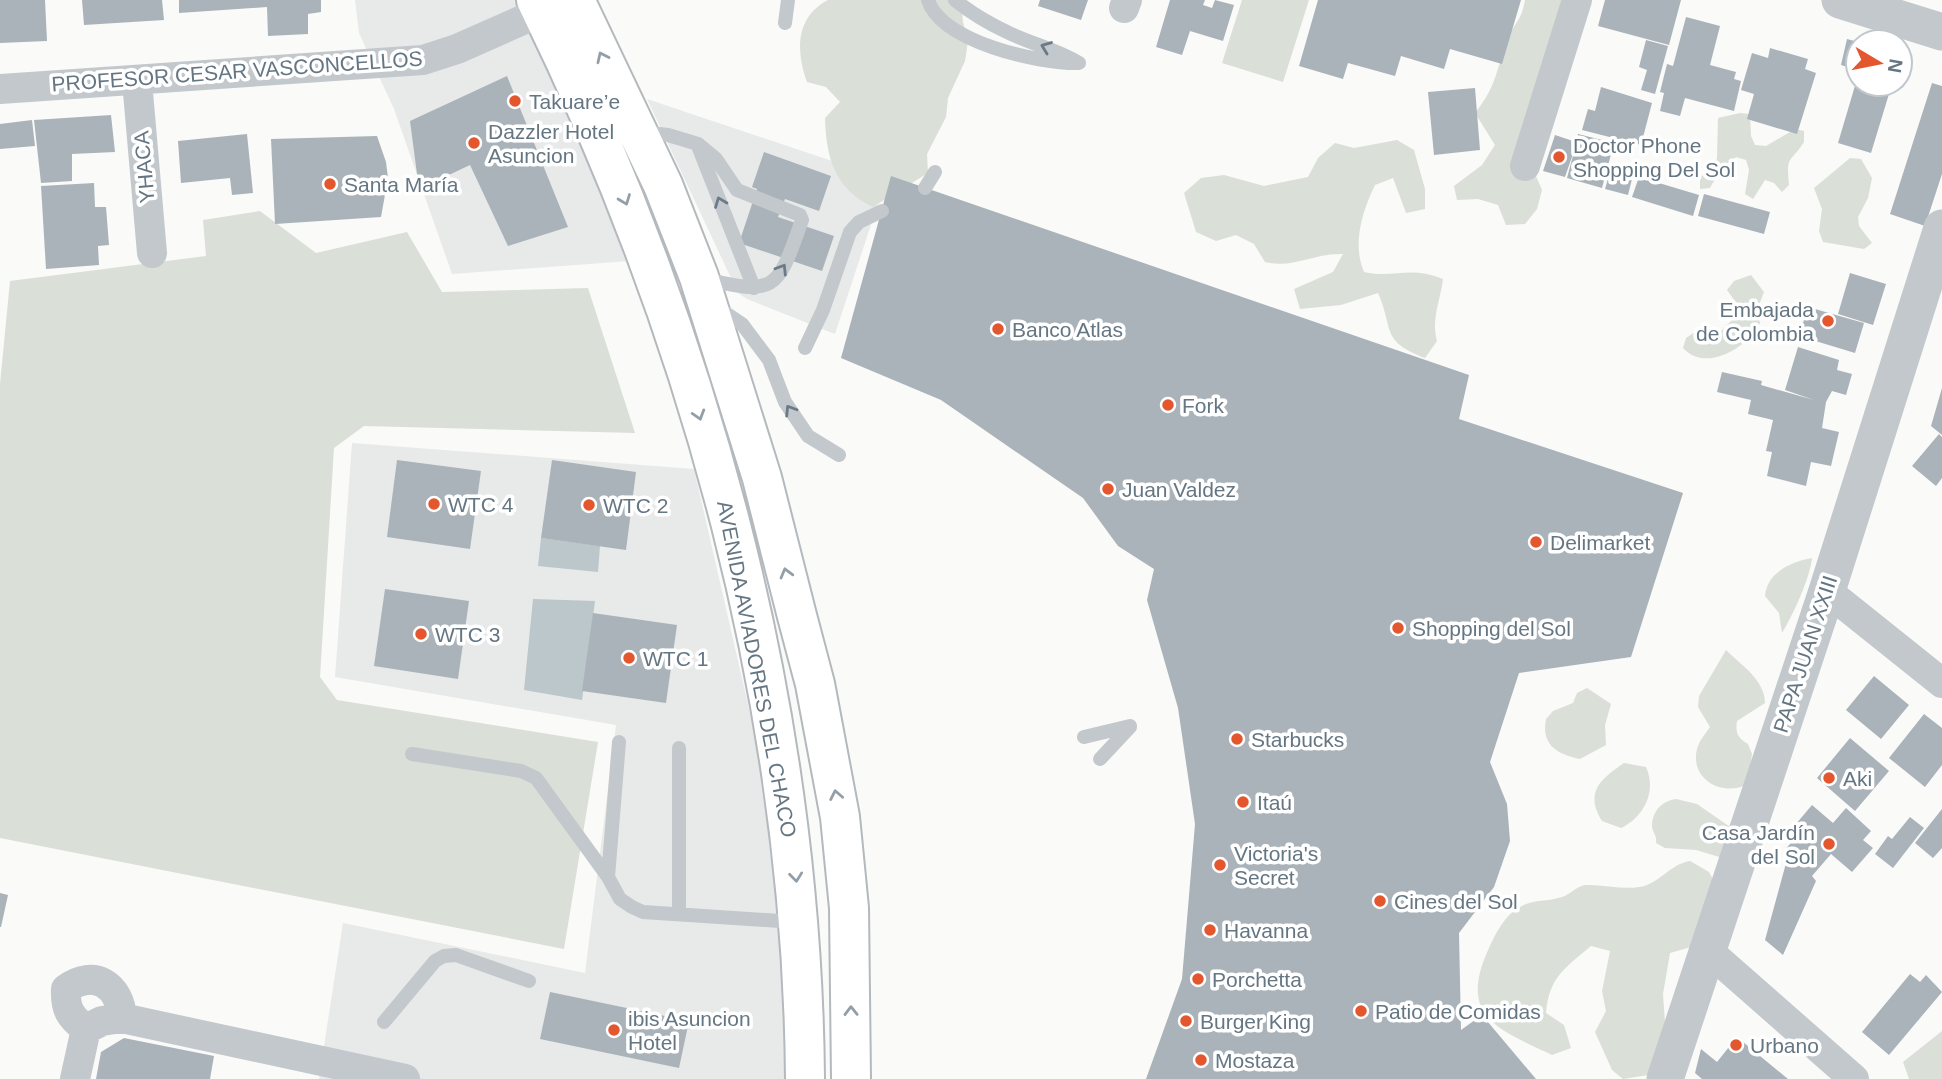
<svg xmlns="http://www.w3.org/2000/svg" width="1942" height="1079" viewBox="0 0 1942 1079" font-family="Helvetica,sans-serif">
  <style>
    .built { fill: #e8e9e9 }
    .green { fill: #dadfd7 }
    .water { fill: #bbc7cb }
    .building { fill: #aab3b9 }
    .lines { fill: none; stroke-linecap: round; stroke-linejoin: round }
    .trunk-casing { stroke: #b4b9bd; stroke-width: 42 }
    .service { stroke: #c3c8cc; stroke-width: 14 }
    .minor { stroke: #c3c8cc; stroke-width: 30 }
    .tertiary { stroke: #c3c8cc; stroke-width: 37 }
    .trunk { stroke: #fff; stroke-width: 38 }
    .oneway { stroke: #6a7a87 }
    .oneway2 { stroke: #939fa8 }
    .poi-dot { fill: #e4572e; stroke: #fff; stroke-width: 2.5 }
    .labels { text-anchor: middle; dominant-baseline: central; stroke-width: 7; stroke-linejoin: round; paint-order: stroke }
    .street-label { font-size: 21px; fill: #657683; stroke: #fff }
    .poi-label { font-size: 21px; fill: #657683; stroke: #fff; text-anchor: start }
  </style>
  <rect width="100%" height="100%" fill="#fafaf8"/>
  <path class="built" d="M355 0H518L592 167 630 261 452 274 394 109 359 33Z
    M647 99 886 179 835 334 747 299 738 293Z
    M352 443 694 469 758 748 775 866 784 972 788 1079H319L343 923 585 973 616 725 335 677Z"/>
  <path class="green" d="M828 0H961L963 22 968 41 965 61 948 98 946 117 927 154 928 173 873 207C835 189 826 158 825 118L840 102 826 87 807 82C796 52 795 17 828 0Z
    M1242 0H1309L1283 82 1222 63Z
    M1525 0H1574C1550 16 1559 22 1553 44 1552 51 1545 58 1541 64L1544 73 1525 151 1542 190 1537 209 1525 224 1506 225 1498 205 1478 199 1457 200 1454 186 1482 165 1495 145 1475 113C1497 86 1496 69 1508 39 1514 22 1521 23 1525 0Z
    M1740 113 1750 114 1751 136 1755 145 1766 146 1795 129 1804 131V142C1790 164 1786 154 1789 185L1782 192 1774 183 1765 180 1753 199 1745 194 1749 170 1746 160 1736 157C1728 168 1715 176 1710 188L1700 189V178L1717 159 1718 118Z
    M1397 140 1414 150 1425 189V209L1406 213 1393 178 1375 185C1362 212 1352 244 1364 272 1395 279 1408 265 1443 279 1440 302 1431 319 1437 341L1425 358C1380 341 1394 329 1378 293L1341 305 1300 309 1294 289 1333 272 1343 254C1313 253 1294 269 1265 262L1254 244 1236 235 1216 241 1196 232 1184 193 1201 178 1224 175 1264 186 1308 177 1318 158 1335 143 1354 148Z
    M1850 158 1861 159 1872 178 1868 198 1858 217 1859 226 1872 243 1864 249 1823 242 1819 231 1822 209 1814 188Z
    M260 211 316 253 407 232 442 292 588 288 635 433 364 426 334 448 320 677 337 700 598 742 564 949 0 838V384L10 281 206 256 203 220Z
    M1751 275 1764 292 1757 310 1760 323C1747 348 1706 373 1683 348L1686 338 1695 332 1717 335 1735 317 1740 308 1727 290 1734 281Z
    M1812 558C1810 578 1793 615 1782 633L1779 613 1765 596C1767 573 1790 562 1812 558Z
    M1726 650C1741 665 1765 680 1765 703L1737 721C1735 733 1738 738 1748 744L1752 754 1748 784C1722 798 1687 778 1698 746 1700 740 1706 733 1710 727L1698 707 1699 696Z
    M1587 688 1611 704 1605 725 1606 745 1580 759C1557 754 1541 745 1546 719L1553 711 1573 703 1577 693Z
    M1624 763 1646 767C1657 791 1644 817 1621 828L1602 821C1584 792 1601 779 1624 763Z
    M1676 799 1697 804 1733 829 1726 859 1696 850 1665 848 1656 843C1657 835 1653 833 1652 827 1652 811 1662 801 1676 799Z
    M1690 861 1709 872 1719 891 1691 947 1670 953 1663 994 1666 1037 1648 1075 1623 1079 1612 1070 1595 1032 1606 1011 1602 991 1610 951 1591 946C1565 968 1549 977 1546 1013L1564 1025 1571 1048 1552 1055C1498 1029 1457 1017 1489 948 1497 931 1506 912 1526 904 1537 900 1550 901 1562 897 1571 894 1577 886 1585 885 1603 884 1622 890 1639 887 1658 885 1670 864 1690 861Z
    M1942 1031V1079H1909L1903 1062Z"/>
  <path class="water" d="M541 538 600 546 598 572 538 566Z
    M533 599 595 601 582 700 524 690Z"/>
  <path class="building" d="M0 0H45L47 41 0 43Z
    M82 0H162L164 20 84 25Z
    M179 0H321V12L308 14V34L268 36 267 7 179 13Z
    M1040 0H1088L1081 20 1038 6Z
    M1170 0H1205L1203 5 1212 8 1215 0 1234 5 1223 41 1190 31 1182 55 1156 47Z
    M1318 0H1521L1502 64 1450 49 1444 69 1401 56 1395 76 1348 63 1343 79 1299 66Z
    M1605 0H1681L1669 45 1598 26Z
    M1686 17 1720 26 1710 65 1736 72 1734 79 1741 81 1734 111 1685 98 1680 116 1660 111 1664 93 1660 92 1667 64 1673 66Z
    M1847 39 1858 42 1854 69 1841 65Z
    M1646 40 1668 46 1655 94 1641 90 1647 70 1639 67Z
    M1770 48 1808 59 1805 69 1816 73 1797 134 1747 119 1754 94 1741 90 1752 53 1768 58Z
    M507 76 568 227 508 246 470 165 419 189 410 121Z
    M1857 79 1858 84H1892L1871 153 1838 143Z
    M1932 83 1942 86V174L1925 226 1890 214Z
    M1601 87 1652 103 1641 145 1582 130 1588 109 1595 111Z
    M1475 88 1480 150 1434 155 1428 92Z
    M111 115 115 152 72 154V181L41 183 34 120Z
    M32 120 35 146 0 149V124Z
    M247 134 253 193 232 195 230 178 181 183 178 141Z
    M1578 134 1614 143 1602 188 1567 178 1575 148 1565 177 1543 171 1555 135 1576 142Z
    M377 136 386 162 388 178 381 217 275 224 271 139Z
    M764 152 831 176 819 211 785 199 778 217 834 236 822 271 739 243 757 189 752 187Z
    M1612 165 1634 171 1628 195 1605 189Z
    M891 176 1469 375 1459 419 1683 493 1631 657 1519 673 1490 762 1507 804 1510 841 1494 887 1459 933 1461 1030 1482 1015 1536 1079H1146L1182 979 1195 824 1178 708 1147 600 1154 569 1118 546 1083 498 941 400 841 358Z
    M1639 177 1699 195 1693 216 1632 197Z
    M94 183 95 207H106L109 245 98 246 99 265 46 269 41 186Z
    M1704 194 1770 212 1764 234 1698 216Z
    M1850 273 1886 284 1873 325 1838 314Z
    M1808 307 1864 323 1855 353 1799 336Z
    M1798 347 1839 360 1837 370 1852 374 1846 395 1832 391 1826 402 1822 428 1839 432 1831 466 1811 462 1806 486 1767 476 1772 452 1766 451 1773 420 1748 414 1751 400 1717 392 1722 372 1762 381 1761 385 1814 400 1785 390Z
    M1942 388V435L1931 426Z
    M1939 434 1942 437V478L1936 486 1912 466Z
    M397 460 481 471 470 549 387 537Z
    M552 460 636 472 626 550 541 538Z
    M385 589 469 601 458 679 374 666Z
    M593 613 677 625 666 703 582 691Z
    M1874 676 1909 705 1881 739 1846 710Z
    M1924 714 1942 728V765L1925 787 1889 758Z
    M1850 738 1889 771 1855 811 1817 778Z
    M1812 805 1833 823 1846 808 1871 831 1863 840 1873 848 1852 872 1831 854 1812 876 1816 881 1783 955 1765 940 1788 856 1783 852 1796 837 1790 831Z
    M1942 809V848L1933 858 1915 843Z
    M1910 817 1924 828 1893 868 1875 854 1888 836 1892 839Z
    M0 893 8 895 1 927H0Z
    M1910 974 1920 982 1926 975 1942 992 1889 1055 1862 1032Z
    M550 992 689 1021 679 1068 540 1039Z
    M1737 1037 1788 1079H1702L1695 1073 1701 1049 1717 1062Z
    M124 1038 214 1056 210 1079H96L101 1052Z"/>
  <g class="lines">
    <defs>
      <path id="trunk" d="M536 0C700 334 802 706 805 1079
        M575 0 663 185 699 277 762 478 797 616 815 684 840 817 849 908 851 1079"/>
    </defs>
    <use href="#trunk" class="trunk-casing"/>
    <path class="service" d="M928 0C941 42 1039 64 1079 63 1056 49 1031 44 1007 32 988 23 971 13 955 0
      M785 23 788 0
      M642 132 668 135 698 144 716 159 737 190 800 215 802 220C778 287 778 298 703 278
      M698 146 754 288
      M925 188 935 172
      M718 308 742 324 769 360 785 402 808 436 839 455
      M805 348 823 310 850 232 859 222 882 211
      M1084 737 1130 726
      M412 754 521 771 536 778 608 877 620 899 632 907 643 912 795 922
      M1100 759 1130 727
      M608 877 619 742
      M679 914V748
      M384 1022 435 961 444 956 456 955 529 981"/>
    <path class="minor" d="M1124 8 1127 0
      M137 81 152 253
      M0 89 423 60 457 49 561 3
      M1525 166 1577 0
      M1827 591 1942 683
      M1706 949 1854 1079
      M86 1029C70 1017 65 1009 66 989 94 968 120 985 122 1018
      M75 1079 86 1029 102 1021 122 1018 405 1079"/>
    <path class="tertiary" d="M1840 0 1942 32
      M1665 1079 1827 591 1942 228"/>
    <use href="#trunk" class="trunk"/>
  </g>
  <defs><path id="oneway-chevron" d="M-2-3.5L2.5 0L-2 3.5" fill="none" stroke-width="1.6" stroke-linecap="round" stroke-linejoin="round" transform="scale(1.75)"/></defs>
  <g class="oneway">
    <use href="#oneway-chevron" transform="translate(1046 47) rotate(-159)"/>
    <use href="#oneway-chevron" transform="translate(720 202) rotate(-111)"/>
    <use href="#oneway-chevron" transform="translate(782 269) rotate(-58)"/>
    <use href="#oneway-chevron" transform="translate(790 410) rotate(-122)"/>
  </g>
  <g class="oneway2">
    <use href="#oneway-chevron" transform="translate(602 57) rotate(-115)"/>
    <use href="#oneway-chevron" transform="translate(625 200) rotate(69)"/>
    <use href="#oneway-chevron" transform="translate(699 415) rotate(73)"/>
    <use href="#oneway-chevron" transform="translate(786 573) rotate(-105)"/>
    <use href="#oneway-chevron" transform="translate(836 795) rotate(-101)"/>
    <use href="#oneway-chevron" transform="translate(796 877) rotate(84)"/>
    <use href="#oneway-chevron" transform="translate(851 1011) rotate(-91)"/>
  </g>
  <g class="poi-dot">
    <circle cx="515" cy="101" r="7"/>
    <circle cx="474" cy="143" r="7"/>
    <circle cx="1559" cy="157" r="7"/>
    <circle cx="330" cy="184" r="7"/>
    <circle cx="1828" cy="321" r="7"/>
    <circle cx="998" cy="329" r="7"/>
    <circle cx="1168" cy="405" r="7"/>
    <circle cx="1108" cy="489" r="7"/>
    <circle cx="434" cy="504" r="7"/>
    <circle cx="589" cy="505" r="7"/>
    <circle cx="1536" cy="542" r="7"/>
    <circle cx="1398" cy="628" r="7"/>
    <circle cx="421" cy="634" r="7"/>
    <circle cx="629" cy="658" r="7"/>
    <circle cx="1237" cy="739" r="7"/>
    <circle cx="1829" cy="778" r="7"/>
    <circle cx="1243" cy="802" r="7"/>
    <circle cx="1829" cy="844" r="7"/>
    <circle cx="1220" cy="865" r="7"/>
    <circle cx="1380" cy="901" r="7"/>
    <circle cx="1210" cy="930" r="7"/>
    <circle cx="1198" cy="979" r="7"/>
    <circle cx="1361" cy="1011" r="7"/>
    <circle cx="1186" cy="1021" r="7"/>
    <circle cx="614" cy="1030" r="7"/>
    <circle cx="1736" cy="1045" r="7"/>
    <circle cx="1201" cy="1060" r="7"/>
  </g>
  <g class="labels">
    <g class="street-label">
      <text transform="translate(237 71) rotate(-4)">PROFESOR CESAR VASCONCELLOS</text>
      <text transform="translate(144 167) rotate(-95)">YHACA</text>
      <text transform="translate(1805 654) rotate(-72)">PAPA JUAN XXIII</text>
      <text transform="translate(757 669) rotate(79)">AVENIDA AVIADORES DEL CHACO</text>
    </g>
    <g class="poi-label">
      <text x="529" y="101">Takuare’e</text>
      <text x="488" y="131">Dazzler Hotel<tspan x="488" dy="24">Asuncion</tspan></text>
      <text x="1573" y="145">Doctor Phone<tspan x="1573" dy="24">Shopping Del Sol</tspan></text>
      <text x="344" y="184">Santa María</text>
      <text x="1814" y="309" text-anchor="end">Embajada<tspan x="1814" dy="24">de Colombia</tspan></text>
      <text x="1012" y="329">Banco Atlas</text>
      <text x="1182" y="405">Fork</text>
      <text x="1122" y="489">Juan Valdez</text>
      <text x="448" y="504">WTC 4</text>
      <text x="603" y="505">WTC 2</text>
      <text x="1550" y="542">Delimarket</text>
      <text x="1412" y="628">Shopping del Sol</text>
      <text x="435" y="634">WTC 3</text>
      <text x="643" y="658">WTC 1</text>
      <text x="1251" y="739">Starbucks</text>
      <text x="1843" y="778">Aki</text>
      <text x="1257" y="802">Itaú</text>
      <text x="1815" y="832" text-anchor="end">Casa Jardín<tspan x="1815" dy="24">del Sol</tspan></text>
      <text x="1234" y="853">Victoria's<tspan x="1234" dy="24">Secret</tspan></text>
      <text x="1394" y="901">Cines del Sol</text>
      <text x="1224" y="930">Havanna</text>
      <text x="1212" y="979">Porchetta</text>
      <text x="1375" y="1011">Patio de Comidas</text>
      <text x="628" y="1018">ibis Asuncion<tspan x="628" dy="24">Hotel</tspan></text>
      <text x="1200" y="1021">Burger King</text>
      <text x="1750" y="1045">Urbano</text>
      <text x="1215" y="1060">Mostaza</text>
    </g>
  </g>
  <g transform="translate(1879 63) rotate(100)"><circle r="33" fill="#ffffff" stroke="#c1c8cd" stroke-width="2"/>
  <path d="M0-5L12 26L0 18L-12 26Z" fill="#e4572e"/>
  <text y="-10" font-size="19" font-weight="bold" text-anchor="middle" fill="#657683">N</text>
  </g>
</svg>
